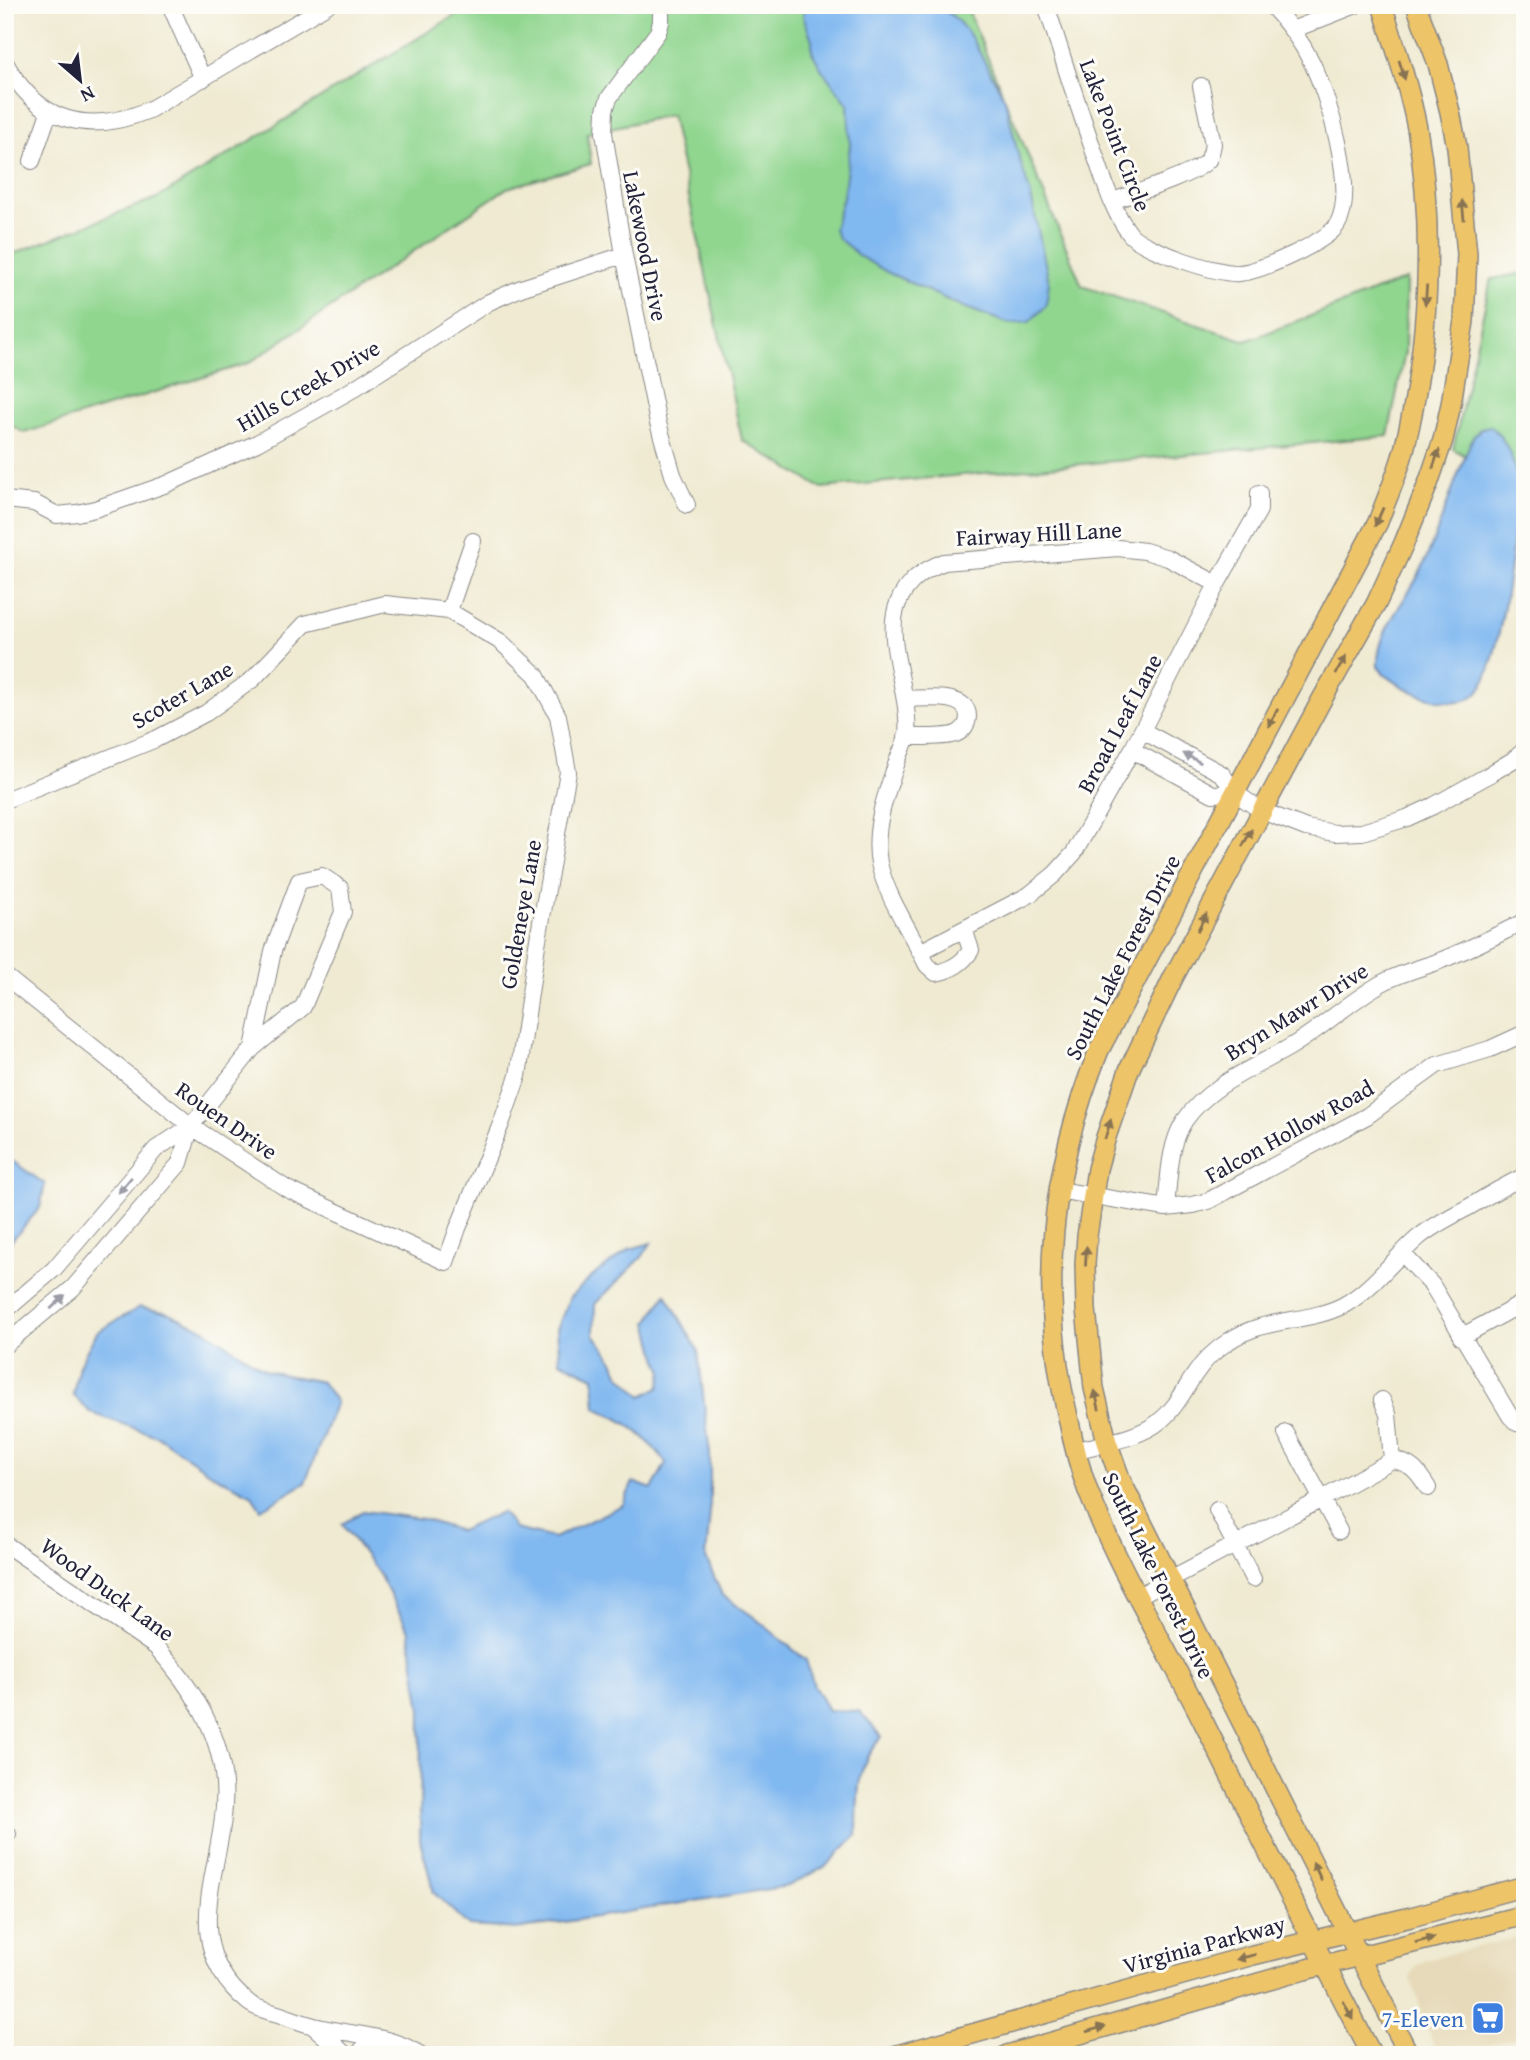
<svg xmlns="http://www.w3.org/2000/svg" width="1530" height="2060" viewBox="0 0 1530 2060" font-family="'Gentium Book Plus',serif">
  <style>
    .built { fill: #e7daba }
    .green { fill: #90d68f; stroke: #597c65; stroke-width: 2 }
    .water { fill: #80b8f0; stroke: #516d96; stroke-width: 2 }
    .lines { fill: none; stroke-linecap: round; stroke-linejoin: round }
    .minor-casing { stroke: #888686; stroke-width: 18 }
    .major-casing { stroke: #888686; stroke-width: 22 }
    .minor { stroke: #fff; stroke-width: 16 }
    .major { stroke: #eec469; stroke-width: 19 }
    .oneway { fill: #887352 }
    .oneway2 { fill: #9c9ca7 }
    .labels { text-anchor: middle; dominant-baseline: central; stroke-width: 6; stroke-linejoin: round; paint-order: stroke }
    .street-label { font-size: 23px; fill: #22223b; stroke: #fdfcf7 }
    .shop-label { font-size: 23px; fill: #366cbe; stroke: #fdfcf7; text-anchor: end }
  </style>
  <rect width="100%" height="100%" fill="#fdfcf7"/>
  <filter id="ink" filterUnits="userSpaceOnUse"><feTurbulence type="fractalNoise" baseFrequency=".0143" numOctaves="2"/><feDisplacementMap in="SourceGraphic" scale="14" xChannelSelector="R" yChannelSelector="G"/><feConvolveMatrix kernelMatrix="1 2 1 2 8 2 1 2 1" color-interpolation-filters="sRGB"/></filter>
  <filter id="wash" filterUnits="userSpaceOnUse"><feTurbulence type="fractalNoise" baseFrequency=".00686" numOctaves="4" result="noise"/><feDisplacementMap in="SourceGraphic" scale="28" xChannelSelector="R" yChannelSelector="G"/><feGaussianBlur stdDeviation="1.57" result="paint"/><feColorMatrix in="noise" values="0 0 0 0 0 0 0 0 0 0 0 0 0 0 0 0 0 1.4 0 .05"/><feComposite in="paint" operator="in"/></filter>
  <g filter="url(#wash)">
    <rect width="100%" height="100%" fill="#efead1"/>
    <path class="built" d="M1525 1935V2035L1452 2055H1437L1410 1977 1416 1966 1426 1960Z"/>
    <path class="green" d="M472 5H966L1082 286 1246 341 1406 279 1405 352 1388 436 821 488 742 440 671 115 587 133 591 164 507 188 249 363 24 433 5 421V257L159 197Z
      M1525 273V487L1453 449 1491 279Z"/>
    <path class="water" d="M805 5H939L957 20 970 35 1005 99 1018 154 1031 196 1049 282 1046 306 1029 322 1010 324 961 306 889 273 859 256 838 238 834 229 843 197 850 146 848 104 822 70 812 52V40L803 16Z
      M1490 426C1508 439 1517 469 1519 491 1514 530 1502 672 1475 695 1464 703 1451 702 1439 700 1418 696 1391 683 1378 667 1376 628 1410 598 1424 564 1442 522 1455 478 1473 437L1481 428Z
      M5 1156 45 1184 40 1208 5 1248Z
      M651 1243 642 1257 595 1304 594 1335 610 1355 620 1375 642 1396 659 1388 663 1372 657 1357 648 1322 666 1294 698 1350 710 1454V1513L706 1558 722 1595 754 1617 806 1660 814 1686 828 1710 859 1711 882 1737C854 1764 858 1799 857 1835L825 1867 788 1886 521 1929 469 1926 434 1893 420 1840 421 1710 409 1631 379 1574 342 1524 363 1511 423 1519 460 1531 502 1512 515 1529 554 1538 623 1505 633 1482 652 1489 666 1463C643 1433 630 1423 596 1408L594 1377 560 1361 557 1329 570 1297 595 1274 630 1249Z
      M140 1307 169 1313 205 1330 267 1371 322 1382 336 1402 305 1483 261 1509 251 1494 215 1476 157 1436 91 1413 73 1395 79 1365 97 1332Z"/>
  </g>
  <g filter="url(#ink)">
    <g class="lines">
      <defs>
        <path id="minor" d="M170 5 203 79
          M661 5V22L658 32 609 98 605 110 604 133 624 255 658 423 673 475 687 505
          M1046 5C1061 54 1077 103 1094 152 1104 179 1112 211 1130 234 1142 249 1219 275 1239 273 1259 272 1327 242 1337 225 1358 191 1328 95 1311 61 1301 41 1287 22 1271 5
          M1292 30 1356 5
          M5 62C37 122 87 136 149 110L327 5
          M32 161 49 112
          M1112 201C1132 194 1196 175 1208 160 1211 155 1212 150 1213 144L1201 86
          M5 500 34 503 57 515 77 513 95 509 167 484 257 443 350 391 489 302 521 288 624 255
          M449 611 473 541
          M905 699C922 699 967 692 968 716 968 724 963 731 956 734 944 738 920 737 906 737
          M1143 731 1222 774 1235 793 1262 811 1306 828 1335 833 1362 832 1407 818 1433 806 1487 776 1513 760 1525 750
          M1132 750 1213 794 1235 793
          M5 800 156 739 206 713 253 679 305 624 385 604 449 611 501 642 536 675 558 716 568 772 537 945 518 1076 501 1124 458 1228 446 1262 287 1189 191 1126 5 976
          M964 929 971 950C963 963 951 970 936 973L927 965C912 934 886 896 879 863 873 830 885 796 896 765 899 755 905 745 907 735 911 693 883 640 898 603 907 581 923 570 944 562L1118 548 1145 551 1168 558 1217 584
          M920 952 1029 895 1055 874 1074 853 1132 750 1217 584 1259 510V493
          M1058 1190 1166 1208 1193 1205 1208 1201 1367 1116 1437 1065 1490 1049 1525 1033
          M1166 1208C1169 1179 1169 1144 1185 1120 1210 1084 1254 1068 1290 1047 1322 1028 1350 1001 1382 983 1400 973 1418 969 1437 962 1467 950 1496 936 1525 921
          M1402 1253 1432 1285 1510 1416 1517 1423 1525 1425
          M5 1311 54 1269 156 1149 191 1126 253 1048 273 951 299 881 322 876 340 888 343 912 303 1007 253 1048
          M1461 1337 1525 1302
          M5 1345 73 1288 180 1163 191 1126
          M1286 1433 1339 1531
          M1075 1451C1102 1443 1138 1439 1160 1421 1176 1408 1184 1390 1195 1374 1204 1360 1215 1350 1229 1341 1264 1317 1307 1324 1344 1305 1373 1289 1394 1258 1419 1237 1434 1225 1452 1216 1469 1207 1487 1196 1506 1185 1525 1176
          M1392 1460C1412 1463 1418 1472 1428 1488
          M1217 1510 1253 1579
          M5 1544 156 1647C191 1686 220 1730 224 1783 230 1862 170 1940 249 2003 256 2009 269 2011 278 2014 290 2018 302 2023 314 2026 349 2035 390 2034 421 2055
          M1138 1596 1322 1499 1392 1460 1388 1414 1382 1400
          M5 1835 8 1834
          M314 2027 346 2055
          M358 2055C365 2044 373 2042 385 2041"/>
        <path id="major" d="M897 2055 1253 1955 1411 1917 1525 1886
          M1007 2055 1304 1970 1525 1915
          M1372 2055C1314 1946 1260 1835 1205 1725 1166 1647 1120 1572 1088 1491 1079 1467 1073 1442 1068 1417 1038 1290 1050 1171 1099 1050L1378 522C1387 497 1399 472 1405 446 1429 347 1435 229 1417 128 1409 87 1395 46 1382 5
          M1409 2055 1121 1481 1107 1442 1094 1388 1086 1309 1085 1264 1087 1236 1097 1169 1106 1137 1129 1070 1173 978 1321 701 1376 604 1404 543 1428 484 1443 440 1451 404 1464 321 1467 254 1464 223 1457 147 1450 112 1438 64 1416 5"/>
      </defs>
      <use href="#minor" class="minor-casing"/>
      <use href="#major" class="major-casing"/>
      <use href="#minor" class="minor"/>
      <use href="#major" class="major"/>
    </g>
    <defs><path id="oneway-solid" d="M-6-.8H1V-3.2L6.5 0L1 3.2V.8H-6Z" transform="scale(1.75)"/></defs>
    <g class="oneway">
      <use href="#oneway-solid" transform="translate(1402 70) rotate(73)"/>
      <use href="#oneway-solid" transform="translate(1463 210) rotate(-96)"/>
      <use href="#oneway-solid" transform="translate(1426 295) rotate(94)"/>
      <use href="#oneway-solid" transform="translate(1436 459) rotate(-71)"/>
      <use href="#oneway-solid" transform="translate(1379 517) rotate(114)"/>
      <use href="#oneway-solid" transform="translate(1341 665) rotate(-60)"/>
      <use href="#oneway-solid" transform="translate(1273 718) rotate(118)"/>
      <use href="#oneway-solid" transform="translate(1247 838) rotate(-61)"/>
      <use href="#oneway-solid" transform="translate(1202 922) rotate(-63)"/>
      <use href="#oneway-solid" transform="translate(1108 1129) rotate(-73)"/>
      <use href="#oneway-solid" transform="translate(1086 1256) rotate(-87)"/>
      <use href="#oneway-solid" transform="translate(1097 1400) rotate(-103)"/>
      <use href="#oneway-solid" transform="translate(1317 1871) rotate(-115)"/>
      <use href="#oneway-solid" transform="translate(1425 1940) rotate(-14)"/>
      <use href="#oneway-solid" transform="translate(1246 1957) rotate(165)"/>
      <use href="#oneway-solid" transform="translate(1348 2010) rotate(62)"/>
      <use href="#oneway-solid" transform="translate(1096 2029) rotate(-16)"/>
    </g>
    <g class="oneway2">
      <use href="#oneway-solid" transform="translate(1192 758) rotate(-152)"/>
      <use href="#oneway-solid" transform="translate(125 1185) rotate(130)"/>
      <use href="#oneway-solid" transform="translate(58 1302) rotate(-43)"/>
    </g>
  </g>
  <defs>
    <symbol id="supermarket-square" viewBox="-11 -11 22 22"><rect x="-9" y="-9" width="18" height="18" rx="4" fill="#3f7fe0" stroke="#fdfcf7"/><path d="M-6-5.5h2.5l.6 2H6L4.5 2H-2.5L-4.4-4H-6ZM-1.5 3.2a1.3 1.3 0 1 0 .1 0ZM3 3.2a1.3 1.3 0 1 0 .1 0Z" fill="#fff"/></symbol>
  </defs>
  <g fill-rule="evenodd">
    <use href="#supermarket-square" x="1469" y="1999" width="38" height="38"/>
  </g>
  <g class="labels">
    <g class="street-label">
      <text transform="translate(1116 135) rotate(69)">Lake Point Circle</text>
      <text transform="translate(646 246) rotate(79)">Lakewood Drive</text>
      <text transform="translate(308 385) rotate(-30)">Hills Creek Drive</text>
      <text transform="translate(1039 533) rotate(-3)">Fairway Hill Lane</text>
      <text transform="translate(182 694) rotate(-30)">Scoter Lane</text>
      <text transform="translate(1119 723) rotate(-62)">Broad Leaf Lane</text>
      <text transform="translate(520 914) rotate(-80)">Goldeneye Lane</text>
      <text transform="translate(1122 957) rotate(-63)">South Lake Forest Drive</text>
      <text transform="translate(1296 1011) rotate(-32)">Bryn Mawr Drive</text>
      <text transform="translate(227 1120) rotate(35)">Rouen Drive</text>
      <text transform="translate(1289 1131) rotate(-29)">Falcon Hollow Road</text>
      <text transform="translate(1159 1575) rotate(64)">South Lake Forest Drive</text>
      <text transform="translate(108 1589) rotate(36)">Wood Duck Lane</text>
      <text transform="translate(1204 1944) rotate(-15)">Virginia Parkway</text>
    </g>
    <g class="shop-label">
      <text x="1464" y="2018">7-Eleven</text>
    </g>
  </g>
  <rect width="1530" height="2060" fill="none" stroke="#fdfcf7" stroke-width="28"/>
  <g transform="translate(80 80) rotate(152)" stroke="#fdfcf7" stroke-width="5" paint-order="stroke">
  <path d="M0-5L12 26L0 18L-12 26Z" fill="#22223b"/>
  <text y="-10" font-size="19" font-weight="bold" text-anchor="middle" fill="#22223b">N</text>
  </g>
</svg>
